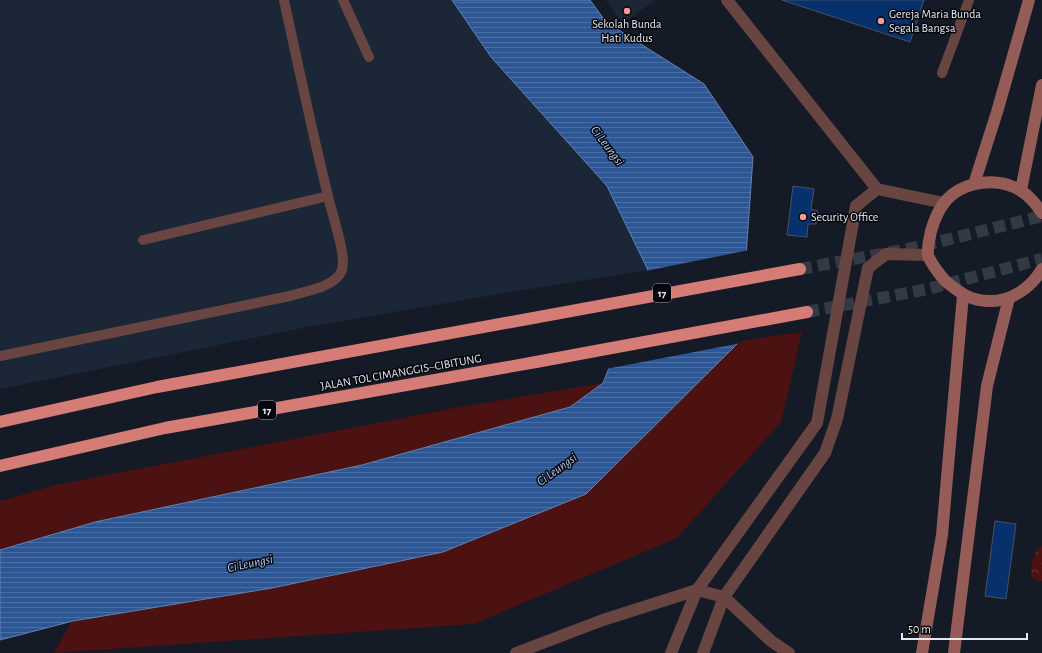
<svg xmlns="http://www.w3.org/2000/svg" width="1042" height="653" viewBox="0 0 1042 653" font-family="'Alegreya Sans',sans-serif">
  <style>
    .built { fill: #1b2637 }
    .grass { fill: #4c1111 }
    .park { fill: url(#park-crowns) }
    .water { fill: url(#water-rules); stroke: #6482b1 }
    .pier { fill: #141b27 }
    .building { fill: #07316c; stroke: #47505f }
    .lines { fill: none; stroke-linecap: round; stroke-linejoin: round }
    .highway-tunnel { stroke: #333a45; stroke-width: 12; stroke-dasharray: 12 6; stroke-linecap: butt }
    .lane { stroke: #694542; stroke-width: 10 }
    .street { stroke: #694542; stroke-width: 12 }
    .secondary { stroke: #955b57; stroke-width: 12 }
    .highway { stroke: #d57c76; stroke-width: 12 }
    .poi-dot { fill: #f59c95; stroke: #04060b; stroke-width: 1.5 }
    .labels { text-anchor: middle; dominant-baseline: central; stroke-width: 3; stroke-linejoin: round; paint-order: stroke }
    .shield { fill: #04060b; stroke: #a1a6ad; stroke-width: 1 }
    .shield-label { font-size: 11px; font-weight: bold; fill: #e4eaf2 }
    .poi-label { font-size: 12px; fill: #e4eaf2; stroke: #04060b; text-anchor: start }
    .street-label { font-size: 12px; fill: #e4eaf2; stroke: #04060b }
    .water-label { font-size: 13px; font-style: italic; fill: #b3cbef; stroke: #04060b }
  </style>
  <defs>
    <pattern id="park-crowns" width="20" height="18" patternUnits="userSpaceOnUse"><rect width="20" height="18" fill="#4c1111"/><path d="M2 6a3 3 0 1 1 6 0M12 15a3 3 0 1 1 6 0" fill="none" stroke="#663434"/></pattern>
    <pattern id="water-rules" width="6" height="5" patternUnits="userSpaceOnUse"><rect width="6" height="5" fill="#2d5695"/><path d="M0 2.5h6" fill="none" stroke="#4b6ea4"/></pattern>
  </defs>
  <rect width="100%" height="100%" fill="#141b27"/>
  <path class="built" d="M0 0H452L491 57 607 186 648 270 499 294 307 327 0 389Z
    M606 0H656L622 23Z"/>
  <path class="grass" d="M802 332 781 422 677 538 474 624 54 653 72 621 272 588 443 552 586 494 740 341Z
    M603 383 570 407 362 465 95 522 0 550V501L56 485 449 409Z"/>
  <path class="park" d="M1042 546V581H1039L1032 577C1029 568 1033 550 1042 546Z"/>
  <path class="water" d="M452 0H590L606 22 704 84 753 157 740 341 586 494 443 552 272 588 73 621 0 640V550L95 522 362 465 570 407 603 383 648 270 607 186 491 57Z"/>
  <path class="pier" d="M749 250 741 343 606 369 646 271Z"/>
  <path class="building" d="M782 0H924L910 42Z
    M793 186 814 189 811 209 818 211 816 224H808L807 237 787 235Z
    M995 521 1016 524 1006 599 985 596Z"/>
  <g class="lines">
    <path class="highway-tunnel" d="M800 269 918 247 1042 216
      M807 312 928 289 1042 259"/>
    <path class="lane" d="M343 0 369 57
      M942 73 969 0
      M143 240 328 196
      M0 356 290 296C305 291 336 287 342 270 347 255 331 212 328 196 312 131 298 65 284 0"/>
    <path class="street" d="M727 0 877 189 944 203
      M516 653 603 620 697 590 724 597 771 641 789 653
      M671 653 697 590 817 423 856 206 877 189
      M703 653 724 597 825 453 837 419 868 268 886 254 928 255"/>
    <path class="secondary" d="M974 184 997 112 1029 0
      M1021 190 1042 85
      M1042 213C1036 204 1030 196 1021 191 998 176 961 181 944 203 937 212 934 221 931 231 930 237 927 248 928 255 930 262 943 280 949 284 962 294 970 300 987 301 1011 302 1031 288 1042 269
      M922 653 942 535 963 295
      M954 653 987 386 1009 298"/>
    <path class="highway" d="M0 422 157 387 800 269
      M0 466 165 428 536 362 807 312"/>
  </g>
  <g class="poi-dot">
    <circle cx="627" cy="11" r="4"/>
    <circle cx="881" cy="21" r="4"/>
    <circle cx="803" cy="217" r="4"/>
  </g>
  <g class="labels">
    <g class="shield">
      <rect x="653" y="284" width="18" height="18" rx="3"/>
      <rect x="258" y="401" width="18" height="18" rx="3"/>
    </g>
    <g class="shield-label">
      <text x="662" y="293">17</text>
      <text x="267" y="410">17</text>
    </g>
    <g class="poi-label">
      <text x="889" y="14">Gereja Maria Bunda<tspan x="889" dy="14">Segala Bangsa</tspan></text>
      <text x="627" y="24" text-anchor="middle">Sekolah Bunda<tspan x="627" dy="14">Hati Kudus</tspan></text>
      <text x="811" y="217">Security Office</text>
    </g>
    <g class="street-label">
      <text transform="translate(401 372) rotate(-10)">JALAN TOL CIMANGGIS–CIBITUNG</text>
    </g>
    <g class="water-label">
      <text transform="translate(607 146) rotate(53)">Ci Leungsi</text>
      <text transform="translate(557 470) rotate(-36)">Ci Leungsi</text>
      <text transform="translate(250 564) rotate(-12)">Ci Leungsi</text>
    </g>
  </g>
  <path d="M902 633v6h125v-6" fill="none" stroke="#e4eaf2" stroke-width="2"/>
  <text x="908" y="633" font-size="12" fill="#e4eaf2" stroke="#04060b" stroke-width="3" paint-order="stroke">50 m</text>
</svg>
